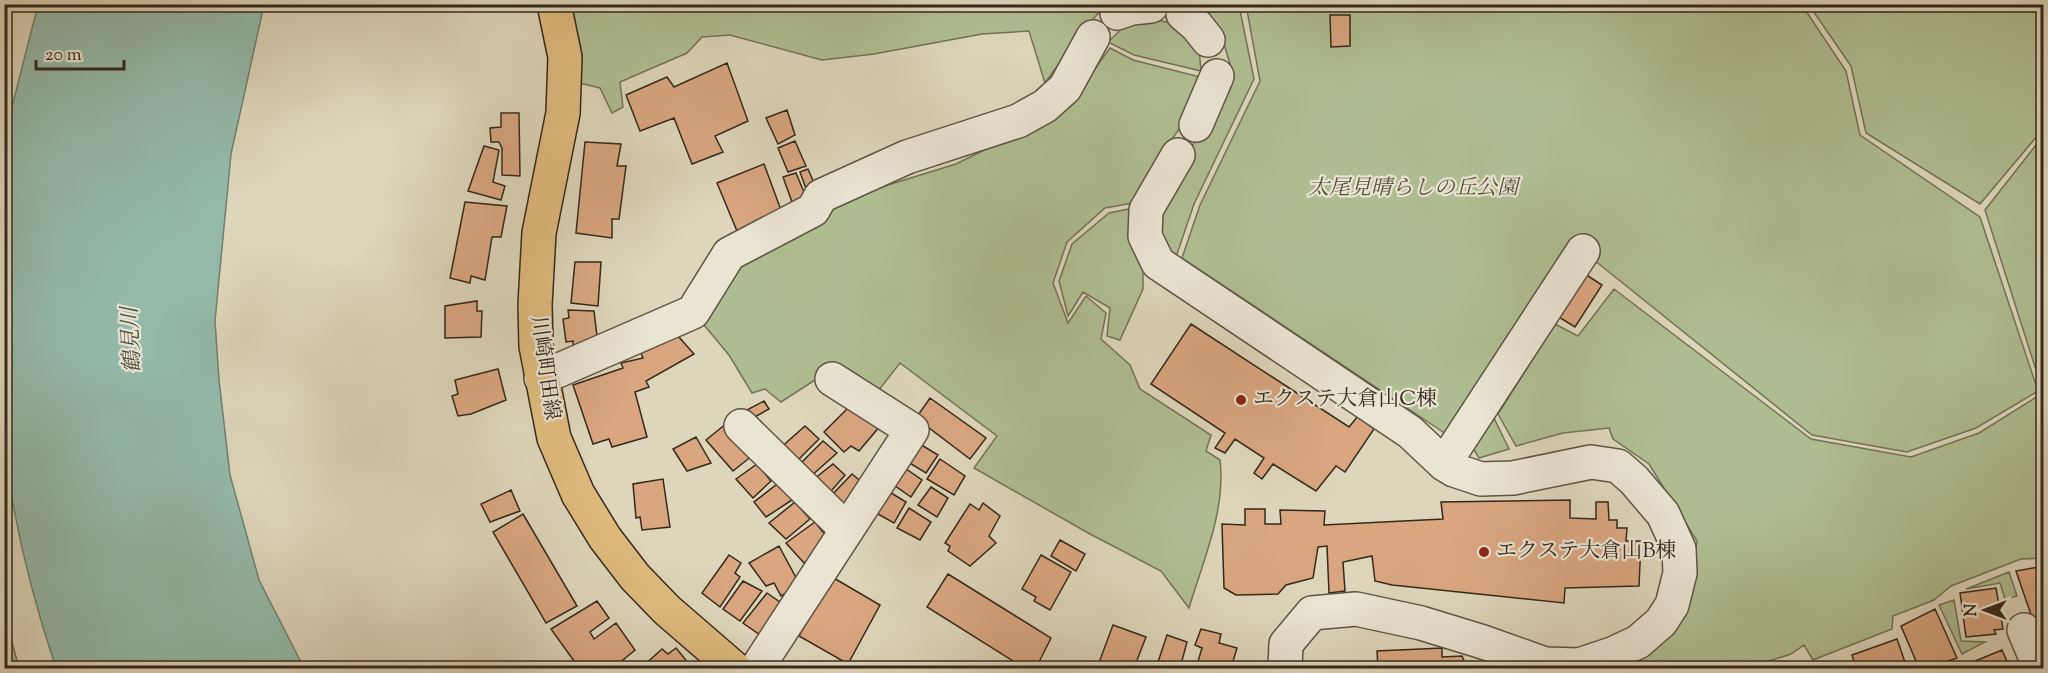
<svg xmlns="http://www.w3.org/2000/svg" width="2048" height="673" viewBox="0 0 2048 673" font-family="'Sorts Mill Goudy','Noto Serif JP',serif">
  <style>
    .green { fill: #afbe92; stroke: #727357; stroke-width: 1.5 }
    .water { fill: #94baaa; stroke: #6e8071; stroke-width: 1.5 }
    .building { fill: #d9a680; stroke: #35281c; stroke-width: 1.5 }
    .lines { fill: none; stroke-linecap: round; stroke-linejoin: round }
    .minor-casing { stroke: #5f5444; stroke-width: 36 }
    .major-casing { stroke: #35281c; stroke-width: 36 }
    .minor { stroke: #eae4d3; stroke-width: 33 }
    .major { stroke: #dfbb7e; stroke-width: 33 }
    .poi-dot { fill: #8f2418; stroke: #eae4d3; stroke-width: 2 }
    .labels { text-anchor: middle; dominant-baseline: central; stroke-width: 4.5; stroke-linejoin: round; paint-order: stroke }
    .park-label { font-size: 21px; font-style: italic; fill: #544e3a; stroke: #eae4d3 }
    .street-label { font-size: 21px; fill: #35281c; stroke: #eae4d3 }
    .poi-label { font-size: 21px; fill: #35281c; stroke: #eae4d3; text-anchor: start }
    .water-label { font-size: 22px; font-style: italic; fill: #4d4c40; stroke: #eae4d3 }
  </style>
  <rect width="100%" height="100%" fill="#ded6bb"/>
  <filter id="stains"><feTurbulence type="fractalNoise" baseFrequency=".00333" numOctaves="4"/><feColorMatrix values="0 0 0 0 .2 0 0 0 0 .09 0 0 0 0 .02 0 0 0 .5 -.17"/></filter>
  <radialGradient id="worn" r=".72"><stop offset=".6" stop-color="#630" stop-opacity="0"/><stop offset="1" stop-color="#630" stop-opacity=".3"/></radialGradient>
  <path class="green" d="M577 4 1106 5 1083 30 1045 83 1029 31 982 34 874 54 822 60 730 35 702 37 687 53 620 82 623 107 612 113 600 88 579 83 571 9Z
    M1196 5H1239L1254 79 1194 204 1177 254 1158 251 1156 211 1219 98 1231 67 1222 38 1208 12Z
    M1246 5H1802L1846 71 1860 135 1980 217 2038 391 1976 428 1907 452 1812 435 1589 256 1467 448 1182 258 1200 205 1260 81Z
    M1809 5H2043V129L1980 204 1866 133 1851 66Z
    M1150 18 1178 25 1199 49 1201 71 1134 55 1108 42 1129 22Z
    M1110 48 1133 60 1204 78 1197 103 1166 148 1138 202 1105 208 1067 242 1053 283 1068 323 1086 296 1106 313 1101 339 1130 365 1140 389 1211 435 1206 451 1220 460C1226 510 1203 561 1189 608L1161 571 1090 534 974 468 997 436 900 363 875 395 832 369 781 402 765 389 752 393 729 355 699 319 739 262 833 202 956 164 1041 122 1092 73Z
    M2043 136V392L1985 210Z
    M1134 208 1143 261V289L1120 340 1107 336 1110 308 1083 292 1068 316 1059 281 1072 244 1109 213Z
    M1614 289 1811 439 1911 457 1979 433 2043 393V558L2021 559 1951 586 1934 600 1893 616 1892 629 1813 660 1804 645 1791 654 1747 668H1610L1672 635 1688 596 1697 541 1649 464 1613 439 1609 428 1563 433 1516 446 1498 414 1555 324 1578 336Z
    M1494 418 1509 449 1479 458 1473 448Z
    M2009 572 2017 596 2005 599 2000 583 1966 589Z
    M1954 600 1961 641 1985 642 1962 654 1939 605Z
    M8 628 19 668H5V629Z"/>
  <path class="water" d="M38 5H264L231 154 215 321 219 380 230 475 259 580 304 668H56C32 597 14 523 4 448L5 134Z"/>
  <path class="building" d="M1330 15H1350V46L1331 47Z
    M727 63 748 121 715 136 723 152 692 164 674 118 640 131 626 95 667 77 674 87Z
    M787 110 795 135 778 144 766 118Z
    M501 113H519L520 176 502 175V148L499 142H491L490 128 501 127Z
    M795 141 806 166 788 172 778 148Z
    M585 142 621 144 617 166H626L619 219H612V238L576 233Z
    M484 146 499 150 493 182 505 186 501 200 468 191Z
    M764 164 781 210 737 231 717 183Z
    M808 169 817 190 808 194 800 172Z
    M796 173 806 197 792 202 783 177Z
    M465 202 507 206 501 237H492L485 280 471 276 470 283 450 278Z
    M575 262H601L598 306 571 303Z
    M1585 274 1602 285 1575 327 1557 316Z
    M477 301V311H482L481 337 445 338V306Z
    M568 310 594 311 598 345 573 347V341L566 342 563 319 569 318Z
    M1191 324 1349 427 1358 416 1374 429 1345 472 1336 466 1316 491 1273 464 1262 479 1254 473 1264 458 1235 439 1225 453 1215 448 1225 433 1151 384Z
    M678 336 694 354 646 381 649 387 635 392 647 437 612 447 609 439 593 444 573 385 623 368 621 363 643 358 641 353Z
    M498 369 506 400 471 414 458 416 452 396 458 394 455 380Z
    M930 398 986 438 970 459 916 418Z
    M764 401 769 409 751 419 745 411Z
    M852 404 880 426 859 451 851 446 844 452 824 432Z
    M727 423 753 455 733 471 706 440Z
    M805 426 819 439 793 465 777 451Z
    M696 437 711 463 687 471 673 449Z
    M823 441 837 453 810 477 798 466Z
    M915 441 938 455 926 473 903 459Z
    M940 459 965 476 954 495 927 479Z
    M757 464 771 481 753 498 736 479Z
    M833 464 845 475 826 497 809 483Z
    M899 464 922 480 911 497 888 481Z
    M852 474 864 484 839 511 827 500Z
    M663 479 670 527 642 530 640 517 636 518 633 484Z
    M781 481 795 498 766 517 754 502Z
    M931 487 948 498 937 517 918 505Z
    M883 488 906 502 894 523 869 509Z
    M511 490 520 511 490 522 481 504Z
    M1570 500V518L1596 519V502H1608L1609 520H1617V528H1627L1626 541H1641L1639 586 1565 588 1564 603 1392 585 1375 581 1372 556 1343 562 1345 591 1329 593 1327 546 1318 547 1313 578 1286 585 1278 594 1236 595 1224 588 1222 524 1245 525V509H1265V524H1281L1280 510 1325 511 1324 525 1443 519 1441 502Z
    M795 502 810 519 786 539 769 523Z
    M983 503 1000 516 989 536 996 543 970 566 948 551 950 546 945 543 970 504 979 510Z
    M909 508 931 522 920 540 897 528Z
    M523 514 577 606 546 623 493 532Z
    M815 522 830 541 804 563 786 543Z
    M1060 540 1085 554 1076 571 1051 556Z
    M779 546 800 585 781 596 774 583 766 586 749 563Z
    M729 555 741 563 735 573 740 577 720 607 702 593Z
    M1041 555 1071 572 1050 610 1034 601 1036 597 1022 589Z
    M2044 566V630L2037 632 2016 571Z
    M948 574 1051 638 1036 668H1024L927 607Z
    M832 577 880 605 848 664 799 636Z
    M743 581 762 591 740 621 723 609Z
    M1996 588 2003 629 1994 630 1996 634 1966 637 1960 593Z
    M767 593 784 605 763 637 743 623Z
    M597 601 609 618 590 632 594 639 616 623 635 650 613 668H579L551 629Z
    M1935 609 1957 658 1928 668H1919L1901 626Z
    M1113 625 1146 637 1134 668H1097Z
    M1201 629 1221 634 1219 643 1237 648 1231 668H1196L1202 648 1195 645Z
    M1167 635 1187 642 1180 668H1156Z
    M1897 639 1907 668H1856L1852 655Z
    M676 648 690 665 686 668H641L662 649 668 654Z
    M1442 648V657L1462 656 1467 668H1378L1377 651Z
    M2002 650 2010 668H1970L1968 664Z"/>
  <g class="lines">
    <defs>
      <path id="minor" d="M1117 13 1132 8 1151 6
        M1183 14 1197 26 1208 40
        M1196 125 1217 76
        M1178 155 1146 210 1145 236 1158 263 1410 432 1444 464 1454 470 1481 479 1513 478 1591 462 1618 466 1634 480 1663 514 1679 549 1680 573 1672 605 1661 622 1638 642 1612 654 1579 665 1545 664 1483 642 1421 623 1356 609 1312 613 1286 644 1285 668
        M541 378 693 312 729 254 813 210 821 196 907 157 1018 121 1045 106 1065 88 1093 37
        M741 426 847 530
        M1444 464 1583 251
        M2024 630 2040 668
        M757 668 912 430 832 379"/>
      <path id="major" d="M554 4 565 57 563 113 539 233 535 305 536 346 554 438 578 494 605 538 635 577 667 610 734 668"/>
    </defs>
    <use href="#minor" class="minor-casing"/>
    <use href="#major" class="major-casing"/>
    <use href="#minor" class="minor"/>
    <use href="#major" class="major"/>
  </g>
  <g class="poi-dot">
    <circle cx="1241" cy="400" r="6"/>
    <circle cx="1484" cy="552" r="6"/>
  </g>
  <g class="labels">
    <g class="park-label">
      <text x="1413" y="189">太尾見晴らしの丘公園</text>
    </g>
    <g class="street-label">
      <text transform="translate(544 368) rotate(82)">川崎町田線</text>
    </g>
    <g class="poi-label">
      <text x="1253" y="400">エクステ大倉山C棟</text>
      <text x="1496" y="552">エクステ大倉山B棟</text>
    </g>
    <g class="water-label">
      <text transform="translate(133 340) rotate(-93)">鶴見川</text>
    </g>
  </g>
  <rect width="2048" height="673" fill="none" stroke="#ded6bb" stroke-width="24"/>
  <rect x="6" y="6" width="2036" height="661" fill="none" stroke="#35281c" stroke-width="3"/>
  <rect x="12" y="12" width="2024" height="649" fill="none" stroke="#35281c" stroke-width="1.5"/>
  <g transform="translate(1985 610) rotate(270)" stroke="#eae4d3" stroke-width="4.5" paint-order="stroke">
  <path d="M0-4.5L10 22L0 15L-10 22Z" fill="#35281c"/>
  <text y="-9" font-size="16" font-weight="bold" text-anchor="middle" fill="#35281c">N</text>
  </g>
  <path d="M36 60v9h88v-9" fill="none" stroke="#35281c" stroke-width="3"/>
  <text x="45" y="60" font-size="18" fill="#35281c" stroke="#eae4d3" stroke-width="4.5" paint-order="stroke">20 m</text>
  <rect width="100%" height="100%" filter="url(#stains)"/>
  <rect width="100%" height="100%" fill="url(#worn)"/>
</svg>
